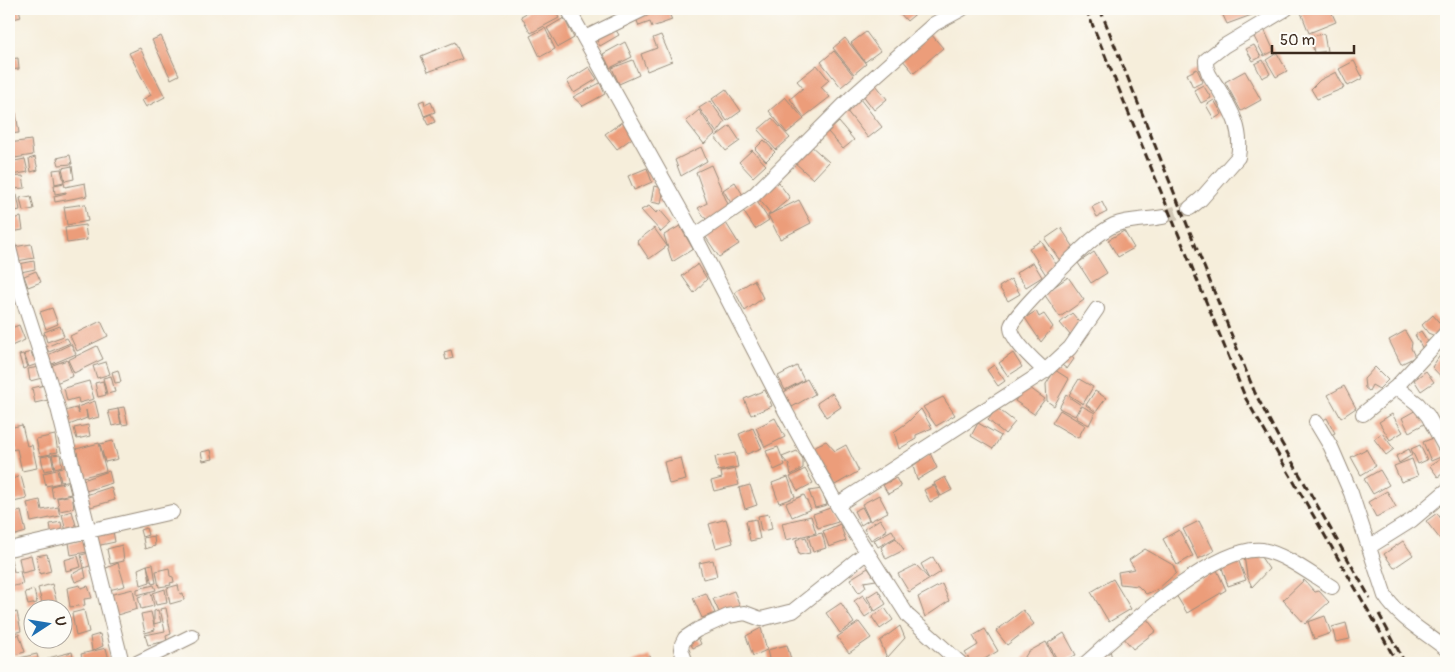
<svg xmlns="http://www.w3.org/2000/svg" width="1455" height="672" viewBox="0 0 1455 672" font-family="Pangolin,sans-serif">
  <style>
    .building { fill: #ec9d7a }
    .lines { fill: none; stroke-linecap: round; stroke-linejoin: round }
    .minor-tunnel { stroke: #d1c7b5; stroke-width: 14; stroke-dasharray: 14 7; stroke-linecap: butt }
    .minor-casing { stroke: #988c7c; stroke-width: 16 }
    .minor { stroke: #fff; stroke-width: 14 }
    .rail { stroke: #3b2a1e; stroke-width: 3; stroke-dasharray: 8 4; stroke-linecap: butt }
  </style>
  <rect width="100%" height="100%" fill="#fdfcf7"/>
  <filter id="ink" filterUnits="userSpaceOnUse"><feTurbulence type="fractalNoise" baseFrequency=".02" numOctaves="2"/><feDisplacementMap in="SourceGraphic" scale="10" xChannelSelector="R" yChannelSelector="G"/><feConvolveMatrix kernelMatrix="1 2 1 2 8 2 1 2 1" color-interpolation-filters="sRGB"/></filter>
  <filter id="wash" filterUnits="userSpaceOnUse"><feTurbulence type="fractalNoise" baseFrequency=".0096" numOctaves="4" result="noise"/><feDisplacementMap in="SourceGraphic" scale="20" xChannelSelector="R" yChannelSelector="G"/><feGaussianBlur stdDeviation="1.12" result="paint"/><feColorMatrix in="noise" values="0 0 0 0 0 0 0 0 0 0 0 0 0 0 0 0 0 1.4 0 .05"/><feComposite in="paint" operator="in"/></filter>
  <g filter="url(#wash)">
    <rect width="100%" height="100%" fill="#f6eedb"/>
    <g id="blocks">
      <path class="building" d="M9 9H19L21 17 9 20Z
        M534 9H554L559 18 531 33 521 16Z
        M650 9H667L672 20 652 27 650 22 639 26 635 16Z
        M896 9H918L919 11 907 21Z
        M1220 9H1254L1257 13 1227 24Z
        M1303 9H1330L1336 22 1309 33 1300 10Z
        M564 18 574 38 558 47 547 28Z
        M614 27 619 35 600 46 595 37Z
        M545 28 555 49 540 57 530 36Z
        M1264 29 1274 51 1264 56 1253 35Z
        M866 32 880 51 865 62 851 43Z
        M930 33 943 48 914 73 901 58Z
        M1324 34 1327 51 1314 53 1311 36Z
        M661 35 672 61 647 71 641 54 657 48 653 38Z
        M161 36 179 75 171 79 152 40Z
        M845 38 866 64 854 74 833 48Z
        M455 42 462 59 428 72 421 56Z
        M625 42 632 57 610 68 603 54Z
        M1254 45 1261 57 1253 61 1246 49Z
        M140 48 165 97 146 107 142 100 151 95 129 53Z
        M834 51 854 76 841 87 821 62Z
        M1277 53 1287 71 1276 77 1266 60Z
        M18 58 19 69 9 70V59Z
        M633 60 639 75 619 84 612 68Z
        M1263 60 1270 74 1262 78 1255 64Z
        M1354 61 1363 78 1348 86 1339 69Z
        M817 65 829 80 821 87 830 97 804 117 790 99 803 88 797 81Z
        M589 67 597 79 574 93 567 81Z
        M1197 69 1203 82 1193 87 1187 74Z
        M1245 71 1261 100 1241 111 1225 82Z
        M1336 72 1344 88 1317 99 1311 89 1320 80Z
        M873 81 887 99 874 110 860 91Z
        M600 83 605 94 583 106 573 97Z
        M1203 85 1211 98 1201 103 1194 90Z
        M726 89 741 111 727 121 712 99Z
        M13 95 15 110 9 111V96Z
        M785 97 804 119 787 133 769 111Z
        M860 99 882 127 868 138 846 110Z
        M424 100 425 105 431 102 435 112 424 116 419 102Z
        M1214 100 1222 114 1214 119 1206 105Z
        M710 101 725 122 717 133 699 108Z
        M699 110 715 134 704 144 686 121Z
        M16 113 19 133 9 134V114Z
        M431 114 435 122 428 125 424 117Z
        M772 118 790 138 776 150 758 130Z
        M623 121 635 136 617 149 605 134Z
        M839 122 854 140 843 149 828 132Z
        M730 126 740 141 726 151 715 137Z
        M31 140 33 155 9 159V143Z
        M764 140 775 152 766 161 755 149Z
        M810 145 829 162 813 179 794 162Z
        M701 147 707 161 681 176 675 160Z
        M752 150 766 165 753 177 739 162Z
        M70 155 72 164 59 165 57 158Z
        M35 157 38 170 31 172 29 159Z
        M25 159 28 172 12 175 9 162Z
        M711 165 730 209 708 222 698 208 707 203 696 172Z
        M72 166 74 179 65 181 62 168Z
        M647 168 652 182 634 190 628 176Z
        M61 169 64 182 55 184 53 170Z
        M23 176 25 188 11 189 9 177Z
        M735 182 743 195 731 203 723 190Z
        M778 182 790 198 771 214 758 198Z
        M64 183 65 187 85 183 87 196 55 202 54 196 66 193V192L55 194 54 185Z
        M654 186 664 188 661 204 651 202Z
        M17 195 20 210 10 212 9 196Z
        M31 196 34 209 23 211 20 198Z
        M756 200 769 220 755 229 742 209Z
        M799 200 811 223 780 239 768 215Z
        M1102 202 1107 212 1097 217 1092 207Z
        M85 204 88 221 67 225 64 207Z
        M649 206 656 213 660 210 671 223 661 232 641 210Z
        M21 217 23 230 11 232 9 220Z
        M726 223 739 244 719 257 705 236Z
        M85 225 87 240 67 243 65 228Z
        M680 226 693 249 672 262 664 235Z
        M654 228 667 246 649 259 637 241Z
        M1061 228 1077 252 1061 262 1045 239Z
        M1124 231 1134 248 1118 257 1108 240Z
        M1041 241 1058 267 1046 275 1029 248Z
        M31 244 34 258 17 261 14 247Z
        M1094 252 1107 273 1091 283 1078 263Z
        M34 261 35 269 21 272 19 264Z
        M1033 262 1042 277 1026 287 1016 273Z
        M698 264 707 279 694 293 682 276Z
        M36 271 41 282 28 287 24 276Z
        M1068 277 1084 300 1060 317 1044 294Z
        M1011 279 1020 294 1008 301 999 287Z
        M754 280 763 298 745 311 735 292Z
        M52 308 58 324 46 329 40 312Z
        M1036 311 1039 317 1044 314 1053 327 1041 342 1025 318Z
        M1072 313 1083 326 1071 336 1060 323Z
        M1433 315 1443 327 1438 337 1428 333 1422 325Z
        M101 321 108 336 77 351 70 336Z
        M19 325 25 340 9 347V329Z
        M60 326 64 336 47 342 44 332Z
        M1405 331 1412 343 1411 348 1415 357 1401 364 1389 340Z
        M1421 331 1430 345 1423 349 1415 335Z
        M67 338 70 343 49 352 46 347Z
        M71 344 76 354 52 364 48 355Z
        M97 346 103 359 74 373 68 360Z
        M451 350 453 358 446 360 444 352Z
        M31 352 33 357 37 356 40 363 29 367 24 354Z
        M1066 352 1074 359 1067 369 1058 362Z
        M1013 353 1022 367 1008 376 999 363Z
        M23 354 28 367 23 369 19 355Z
        M1441 354 1446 360V382L1432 367Z
        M67 360 73 376 56 383 50 366Z
        M106 362 110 374 97 378 93 366Z
        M994 365 1005 381 998 386 987 370Z
        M797 366 804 380 785 390 778 376Z
        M39 367 42 378 30 381 28 369Z
        M1375 367 1388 380 1379 389 1372 385 1369 391 1365 388 1364 379Z
        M118 370 121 382 115 383 112 372Z
        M1055 370 1069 379 1054 406 1047 401 1046 384Z
        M1426 371 1434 382 1421 391 1414 380Z
        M111 376 115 392 107 394 103 378Z
        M807 379 815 394 792 407 784 392Z
        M1079 379 1093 387 1083 404 1069 395Z
        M89 381 94 399 79 403 78 398 67 401 64 388Z
        M103 381 106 395 98 397 95 383Z
        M45 385 48 400 35 403 32 388Z
        M1026 385 1045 399 1034 414 1015 401Z
        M1344 386 1356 408 1341 418 1328 395Z
        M765 390 772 406 751 415 744 399Z
        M1095 391 1106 398 1096 412 1086 405Z
        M832 393 841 407 826 417 817 403Z
        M1066 395 1081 405 1075 416 1059 408Z
        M943 397 955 415 936 426 923 407Z
        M95 401 99 417 88 420 86 410 87 418 69 425 65 411 76 408 79 414 77 407Z
        M1082 406 1095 413 1089 425 1076 418Z
        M124 407 128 424 122 425 118 408Z
        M997 408 1015 422 1005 434 988 420Z
        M118 409 121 424 112 426 108 411Z
        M921 409 932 428 916 435V439L899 449 894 432 908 422Z
        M1418 409 1426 423 1409 432 1402 418Z
        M1060 410 1085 425 1078 438 1052 423Z
        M1392 414 1403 432 1390 440 1379 422Z
        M775 418 785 437 765 447 756 428Z
        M1327 418 1335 433 1329 436 1321 421Z
        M978 423 1001 436 993 449 971 436Z
        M22 425 27 446 32 445 37 468 22 471 17 449 9 450V428Z
        M88 425 90 436 77 439 74 428Z
        M753 428 762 448 747 454 739 434Z
        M1382 433 1394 449 1386 455 1374 439Z
        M55 435 58 452 52 453 51 452V454L40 456 36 439Z
        M1436 437 1443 456 1431 461 1423 442Z
        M113 441 118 459 105 462 100 444Z
        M826 441 835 451 846 445 859 471 835 485 813 447Z
        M99 443 106 471 83 477 76 449Z
        M1420 445 1427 460 1418 464 1411 449Z
        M778 447 785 465 774 470 766 451Z
        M1366 449 1376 466 1361 475 1351 457Z
        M1409 449 1412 455 1399 463 1396 456Z
        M211 450 213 459 203 461 201 452Z
        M797 451 803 459V468L791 475 789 465 782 457Z
        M735 453 738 467 718 471 715 457Z
        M930 453 937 468 917 480 913 466Z
        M60 454 62 466 55 468 52 455Z
        M51 455 54 469 44 471 41 457Z
        M1445 456 1446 458V471L1438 477 1430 466Z
        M681 458 686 480 669 484 664 462Z
        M1412 459 1418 476 1401 482 1394 466Z
        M70 466 72 480 61 482 58 468Z
        M735 469 739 485 714 491 711 481 722 478 721 472Z
        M805 469 813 483 798 491 790 477Z
        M57 470 60 483 46 486 43 473Z
        M1380 470 1389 485 1373 494 1364 479Z
        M109 471 112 483 86 491 83 480Z
        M21 476 27 499 13 502 9 480Z
        M788 477 795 497 779 503 772 483Z
        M945 477 952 490 941 496 934 483Z
        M896 478 901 487 888 494 883 485Z
        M68 482 71 494 53 498 51 486Z
        M750 485 757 505 745 509 739 488Z
        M934 485 940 497 930 502 924 490Z
        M111 487 115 500 87 508 83 496Z
        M822 489 827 505 815 508 809 491Z
        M1387 491 1396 507 1376 517 1368 502Z
        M72 495 74 508 60 511 57 498Z
        M804 495 811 509 792 517 786 503Z
        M879 495 888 512 870 521 862 504Z
        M40 500 42 510 58 507 60 516 31 522 27 503Z
        M833 507 838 522 818 528 813 514Z
        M862 507 869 520 861 525 854 511Z
        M21 511 26 532 9 537V514Z
        M72 511 77 529 66 532 62 514Z
        M1437 513 1446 526V535L1440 539 1426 521Z
        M769 514 772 529 761 531 758 516Z
        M811 516 816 533 786 540 782 523Z
        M726 519 733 543 716 548 709 524Z
        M756 519 760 539 750 541 746 521Z
        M880 519 887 530 871 540 864 529Z
        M1199 521 1214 551 1198 559 1183 529Z
        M61 522 63 533 52 535 50 524Z
        M840 524 846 541 829 547 823 531Z
        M146 528 148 535 142 537 140 530Z
        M892 530 896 537 878 547 874 540Z
        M1179 530 1193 556 1177 565 1163 539Z
        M113 531 115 542 96 546 94 535Z
        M822 533 826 548 813 552 808 536Z
        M154 536 155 546 145 549 143 538Z
        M806 537 810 553 799 555 796 540Z
        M896 538 904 550 886 559 881 547Z
        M85 539 87 552 71 555 69 543Z
        M1403 541 1413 555 1394 568 1384 554Z
        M122 545 124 561 110 564 107 549Z
        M1145 549 1173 565 1176 573 1158 589 1146 594 1138 586 1120 584 1118 572 1135 569 1129 560Z
        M89 553 92 565 84 568 81 555Z
        M47 554 51 571 40 574 36 556Z
        M1259 554 1269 569 1252 587 1247 576 1244 556Z
        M31 555 34 570 22 573 19 558Z
        M78 556 81 567 66 571 64 560Z
        M933 557 941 572 909 592 898 574 916 565 929 579 921 564Z
        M11 559 14 572 20 571 23 584 9 587V560Z
        M1238 559 1246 580 1228 586 1221 565Z
        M713 560 717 576 703 579 699 563Z
        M118 563 125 586 109 590 104 569Z
        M153 564 156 583 152 584 147 565 150 582 141 585 138 569 147 565Z
        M84 568 86 578 75 582 72 574Z
        M169 568 170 576 173 577 174 582 170 583 171 585 159 587 156 571Z
        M868 568 876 580 864 582 866 587 859 593 850 579Z
        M1217 570 1226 590 1187 613 1176 595Z
        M1113 579 1131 609 1109 622 1091 592Z
        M1304 580 1315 592 1319 591 1329 602 1305 624 1283 600Z
        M52 584 57 603 43 607 38 588Z
        M942 584 949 601 925 617 918 597Z
        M80 585 81 588 88 586 92 598 84 599 85 605 70 607 67 588Z
        M154 585 156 590 137 595V589Z
        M178 585 180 594 183 593 184 600 170 604 167 588Z
        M133 589 137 609 114 616 109 595Z
        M165 589 167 603 156 605 153 593Z
        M34 590 37 603 28 605 25 592Z
        M878 590 886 604 875 611 867 597Z
        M734 591 740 606 720 614 713 599Z
        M151 593 154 606 141 609 138 597Z
        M706 593 715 613 702 618 693 598Z
        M863 595 874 611 865 617 854 601Z
        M841 603 854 623 840 633 826 613Z
        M166 608 171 634 166 636 167 641 148 645 145 635 165 631 160 609Z
        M885 608 893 620 880 629 872 617Z
        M84 610 89 632 76 636 72 613Z
        M158 610 161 622 154 624V611Z
        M1023 610 1034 624 1007 645 996 631Z
        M17 612 21 631 9 634V614Z
        M151 612 155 630 145 633 141 614Z
        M1325 616 1331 633 1314 639 1308 622Z
        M1147 619 1156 631 1133 649 1123 637Z
        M859 622 871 638 849 653 837 637Z
        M1346 623 1350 639 1336 642 1332 627Z
        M900 626 905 638 887 658 880 641Z
        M761 628 767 650 753 656 746 636Z
        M985 629 998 651 978 663H972L965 653 978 645 973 636Z
        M1064 633 1076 655 1059 663 1048 643Z
        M19 634 25 652 14 655 9 638Z
        M100 634 103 646 92 651 90 637Z
        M697 635 701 644 693 648 688 639Z
        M1046 642 1057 663H1021L1028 652Z
        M787 645 792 663H770L767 650Z
        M106 648 109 660 94 663H83L81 654Z
        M1110 650 1113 663H1090Z
        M72 652 74 662 50 663 48 658Z
        M37 654 39 663H17L15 659Z
        M650 656 653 663H631Z"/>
    </g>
  </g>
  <g filter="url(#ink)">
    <use href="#blocks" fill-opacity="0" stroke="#988c7c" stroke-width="1"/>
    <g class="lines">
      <path class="minor-tunnel" d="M1163 217 1190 208"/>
      <defs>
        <path id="minor" d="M568 9 695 236 786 412 837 505 908 616 960 663
          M585 38 644 9
          M1190 208 1201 199 1238 157C1243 130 1232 111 1218 88 1212 79 1205 71 1206 60L1224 46 1286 9
          M695 236 754 195 852 97 934 24 962 9
          M9 248 18 284 58 408 122 663
          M1446 333 1396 387 1418 404 1428 416 1446 449
          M1045 371C1035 361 1010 340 1011 326 1011 317 1080 250 1092 240 1099 234 1106 229 1114 225 1129 219 1148 220 1163 217
          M1363 414 1396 387
          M1316 422 1331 447 1351 493 1385 596C1400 619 1425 632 1446 649
          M837 505 1045 371 1070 348 1097 309
          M1369 547 1412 520 1446 491
          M9 549 172 512
          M137 663 192 636
          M686 663 681 649 682 644 685 638 697 630 728 616 745 613 761 619 793 611 867 552
          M1086 663C1121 632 1215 544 1262 550 1285 554 1312 575 1332 587"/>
      </defs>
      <use href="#minor" class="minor-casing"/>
      <use href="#minor" class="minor"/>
      <path class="rail" d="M1086 9 1246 399 1372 617 1397 663
        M1100 9 1255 393 1277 435 1370 598
        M1379 614 1405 663"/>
    </g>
  </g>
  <rect width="1455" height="672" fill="none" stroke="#fdfcf7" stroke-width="30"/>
  <g transform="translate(48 624) rotate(78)"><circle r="24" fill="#fdfcf7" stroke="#afa8a0"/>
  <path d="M0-4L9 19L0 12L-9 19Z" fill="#1f6fb2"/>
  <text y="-8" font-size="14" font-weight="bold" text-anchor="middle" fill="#3b2a1e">U</text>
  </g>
  <path d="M1272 45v8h82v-8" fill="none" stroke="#3b2a1e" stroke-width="2.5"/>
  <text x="1280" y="45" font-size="15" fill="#3b2a1e" stroke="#fdfcf7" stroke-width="4" paint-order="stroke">50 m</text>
</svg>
